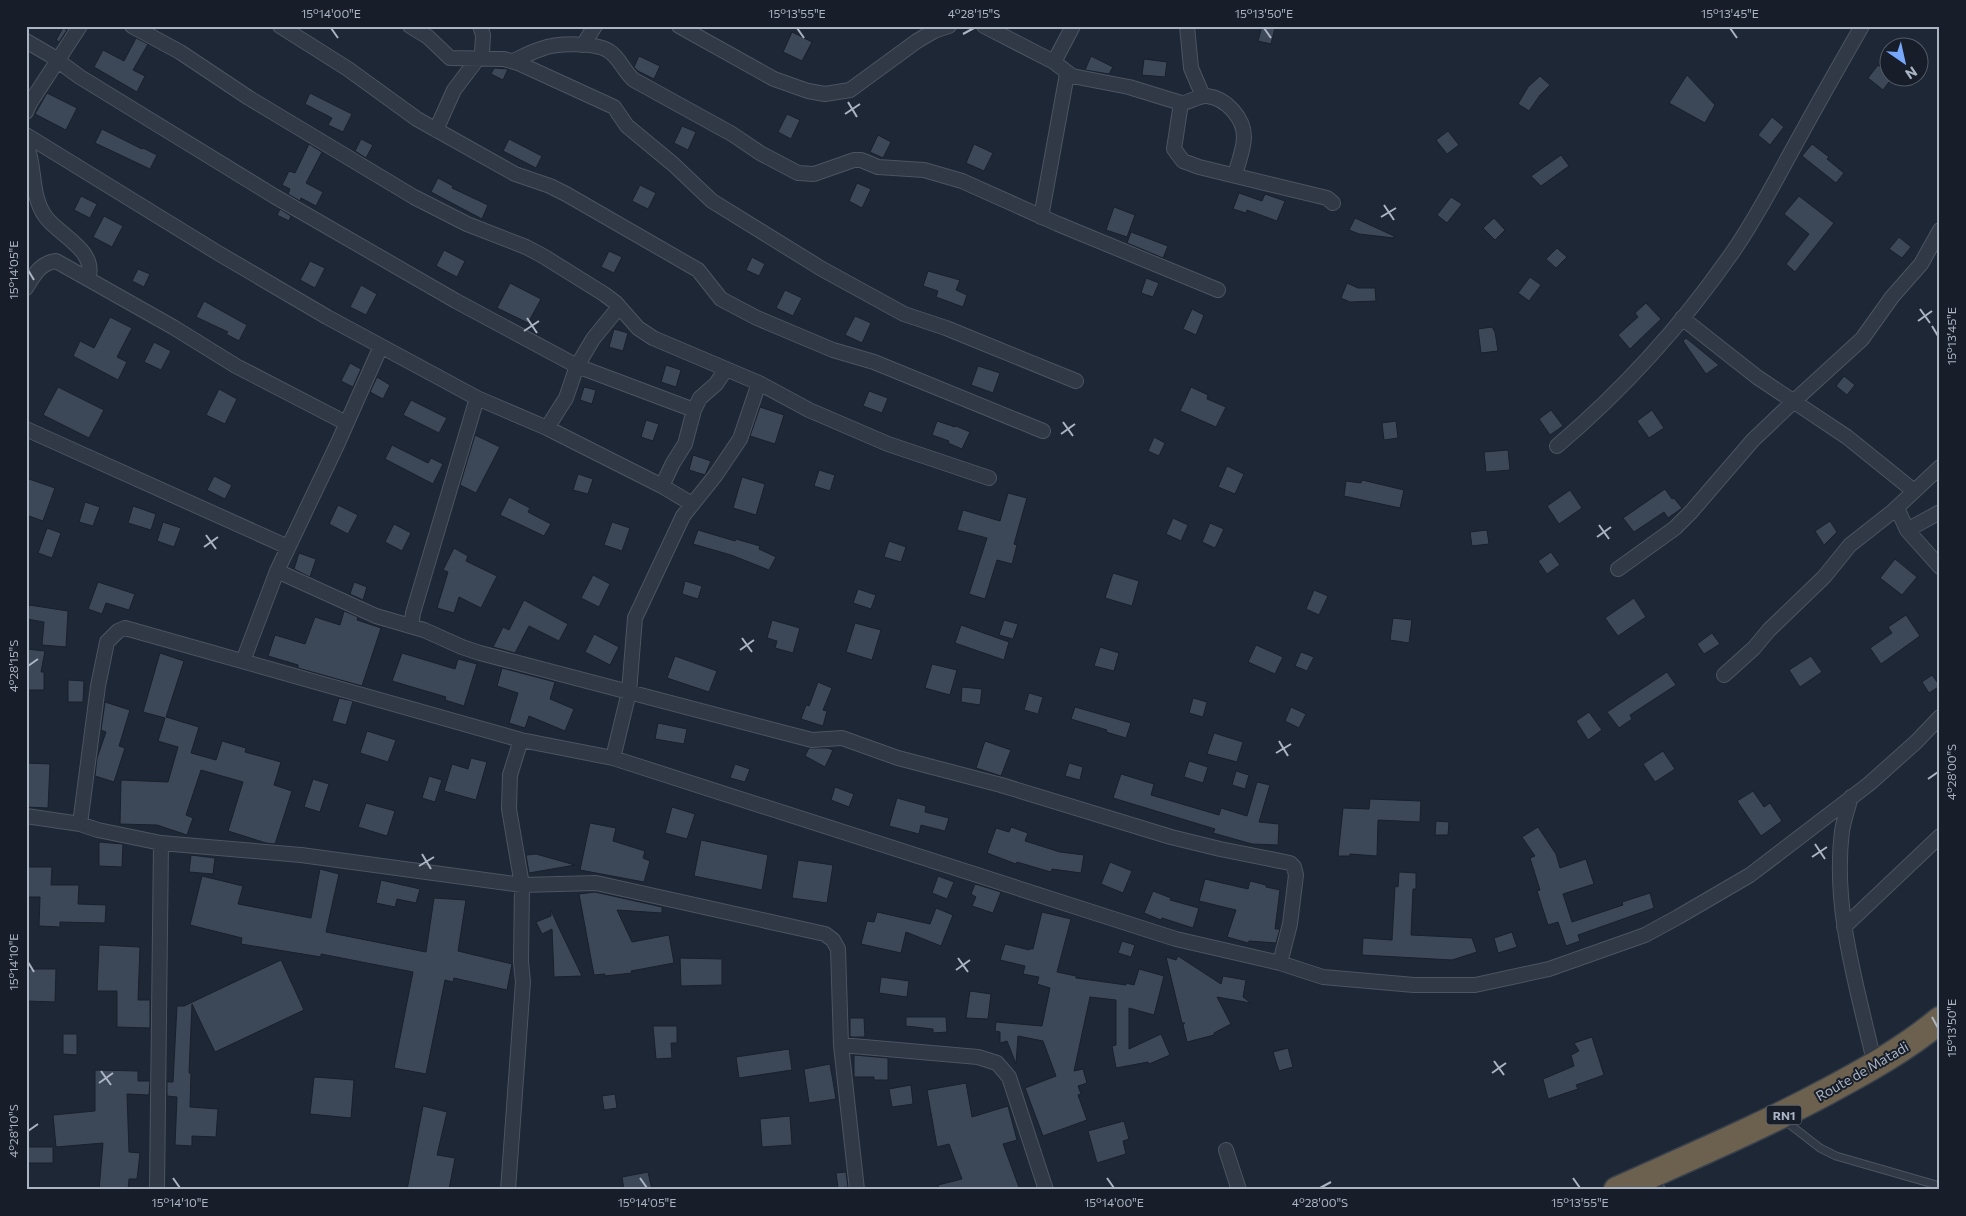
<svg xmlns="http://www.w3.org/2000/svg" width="1966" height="1216" viewBox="0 0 1966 1216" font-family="Commissioner,sans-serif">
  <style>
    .building { fill: #3c4758; stroke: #19202c }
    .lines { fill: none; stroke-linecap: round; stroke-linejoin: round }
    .lane-casing { stroke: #4c5461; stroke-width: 9 }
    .street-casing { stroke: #4c5461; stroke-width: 16 }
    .highway-casing { stroke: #39414d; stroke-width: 29 }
    .lane { stroke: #313946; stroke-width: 7 }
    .street { stroke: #313946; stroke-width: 14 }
    .highway { stroke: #6c614e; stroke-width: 26 }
    .ticks { fill: none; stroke: #abb4c3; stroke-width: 2 }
    .labels { text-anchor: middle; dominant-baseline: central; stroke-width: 4; stroke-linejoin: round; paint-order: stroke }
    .shield { fill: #171e2a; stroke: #7f8795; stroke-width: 1 }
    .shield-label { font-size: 12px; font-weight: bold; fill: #abb4c3 }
    .street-label { font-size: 14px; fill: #abb4c3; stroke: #171e2a }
    .neatline { fill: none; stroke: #abb4c3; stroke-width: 2 }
    .ticks-label { font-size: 12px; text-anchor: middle; fill: #abb4c3 }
  </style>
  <rect width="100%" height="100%" fill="#1e2735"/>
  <path class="building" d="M1262 26 1275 28 1271 44 1258 41Z
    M63 28 67 30 59 42 56 40Z
    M792 32 812 42 802 61 783 52Z
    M136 38 148 44 133 70 145 76 137 92 94 67 103 50 124 61Z
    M639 56 660 66 654 79 638 71 634 67Z
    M1091 56 1113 67 1109 74 1085 70Z
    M1144 59 1167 62 1165 77 1142 75Z
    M1878 65 1888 73V78H1892L1883 90 1868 78Z
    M494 68 508 69 503 80 491 74Z
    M1687 75 1715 105 1705 123 1669 103Z
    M1540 76 1550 85 1540 95 1529 111 1518 104 1528 87Z
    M47 93 77 108 66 130 35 114Z
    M310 93 352 114 343 132 328 125 332 118 305 104Z
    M787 114 800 120 791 139 778 132Z
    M1772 117 1784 127 1770 145 1758 135Z
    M682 126 696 132 688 150 674 143Z
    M102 129 142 149 143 148 157 155 150 169 95 143Z
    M1448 131 1459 145 1447 154 1436 140Z
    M878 135 891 142 883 158 870 152Z
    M361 139 373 145 366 158 355 151Z
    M509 139 542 156 536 168 503 151Z
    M309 144 322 152 306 183 323 192 316 206 301 198 300 201 288 194 290 189 282 185 289 171 295 173Z
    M974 144 993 153 984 171 966 163Z
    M1812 144 1829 157 1827 159 1844 173 1836 183 1802 156Z
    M1561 155 1569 166 1541 186 1531 176Z
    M438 178 453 186 452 188 488 205 482 219 431 192Z
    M857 183 871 189 862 208 849 201Z
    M640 185 656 193 648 209 632 201Z
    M1239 193 1262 201 1265 194 1285 201 1277 221 1247 210 1246 213 1233 209Z
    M81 196 97 204 90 218 74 210Z
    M1799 196 1834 223 1795 272 1786 264 1809 234 1784 214Z
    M1451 197 1462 204 1447 223 1437 215Z
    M1114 207 1135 215 1127 237 1106 230Z
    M280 209 291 216 289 221 277 215Z
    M104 216 123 226 112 247 93 237Z
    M1355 218 1394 236V238L1359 234 1349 230Z
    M1494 218 1505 230 1495 240 1483 228Z
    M1131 232 1168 246 1163 258 1127 243Z
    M1899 237 1911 247 1902 258 1889 249Z
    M1557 248 1567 257 1556 268 1546 259Z
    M444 250 465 261 457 277 436 266Z
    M609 251 622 257 614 273 601 267Z
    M752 257 765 264 759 276 746 270Z
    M310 261 325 268 315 288 300 280Z
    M138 269 150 274 144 287 132 281Z
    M928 271 960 280 956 290 967 295 963 307 936 297 938 291 923 286Z
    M1530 277 1541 285 1529 301 1518 293Z
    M1146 278 1159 283 1153 297 1141 293Z
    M510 283 541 299 528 323 497 308Z
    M1347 283 1358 288H1375L1376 301 1350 302 1341 298Z
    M361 285 377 294 366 315 350 307Z
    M785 290 802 298 793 316 776 308Z
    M204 301 247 325 239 341 226 334 228 332 196 317Z
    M1646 303 1661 319 1630 349 1618 335 1638 317 1635 313Z
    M1192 309 1204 315 1196 335 1183 329Z
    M855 316 871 323 862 343 845 335Z
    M110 317 132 328 117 357 127 362 118 380 73 356 80 341 94 348Z
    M1492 327 1495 332 1498 351 1481 353 1478 329Z
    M614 329 628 333 623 351 609 347Z
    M1686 338 1719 365 1706 374 1683 341Z
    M154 342 171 351 161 370 144 362Z
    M350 363 361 369 353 387 341 381Z
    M666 365 681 370 676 387 661 382Z
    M978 366 1000 373 993 393 971 385Z
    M1844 376 1855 385 1847 395 1836 386Z
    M377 377 390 385 383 399 370 392Z
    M58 387 104 410 89 438 43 415Z
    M584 387 596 390 592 404 580 400Z
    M1191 387 1208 395 1207 399 1226 407 1216 427 1180 411Z
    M219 389 237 399 225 424 206 415Z
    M869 391 888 398 882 413 863 406Z
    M411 400 447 418 439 433 403 415Z
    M760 407 784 415 775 444 750 436Z
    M1551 410 1563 426 1550 435 1539 419Z
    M1652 410 1664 428 1649 438 1637 421Z
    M646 420 659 424 653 441 641 437Z
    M937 421 955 427 956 426 970 432 962 449 948 443 949 441 932 435Z
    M1396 421 1398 438 1384 440 1382 423Z
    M475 435 500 447 476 493 460 485Z
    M1154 437 1165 443 1159 456 1148 451Z
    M392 445 428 463 431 458 443 464 433 484 385 459Z
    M1508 450 1510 470 1486 472 1484 452Z
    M693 455 711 461 705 475 689 470Z
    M1227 466 1244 474 1235 494 1218 487Z
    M819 470 835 475 830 491 814 486Z
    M578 474 593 479 588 494 573 490Z
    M214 476 232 485 225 499 207 490Z
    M742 477 765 484 756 515 733 508Z
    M26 478 55 488 43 521 26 515Z
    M1362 480 1404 490 1400 508 1344 496 1346 481 1361 483Z
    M1665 489 1672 499 1674 498 1682 508 1668 518 1664 512 1634 532 1623 518Z
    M1570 490 1582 508 1559 524 1547 506Z
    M1008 493 1027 498 1014 544 1017 545 1012 564 997 560 985 599 969 594 987 538 957 530 963 510 1000 521Z
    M509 497 530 508 528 512 551 524 544 536 500 515Z
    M85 502 100 507 93 526 79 522Z
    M338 505 358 515 348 534 329 524Z
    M133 506 156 514 151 530 128 523Z
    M1173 518 1188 525 1181 541 1166 534Z
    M1830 521 1837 532 1824 545 1815 531Z
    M163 522 181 528 174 547 157 541Z
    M612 522 630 528 622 551 604 545Z
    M1210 523 1224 529 1215 548 1202 542Z
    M394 524 411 533 402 551 385 542Z
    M47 528 61 533 52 558 38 553Z
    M698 530 735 541 736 539 760 546 759 549 776 557 769 570 731 555 693 544Z
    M1487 530 1489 544 1472 546 1470 532Z
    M889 541 906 547 901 562 884 557Z
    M454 548 468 556 466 561 497 576 481 608 459 597 454 613 437 608 448 572 443 570Z
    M1551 552 1560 565 1547 574 1538 561Z
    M299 553 316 559 310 577 294 569Z
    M1895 559 1917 577 1902 595 1880 578Z
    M1113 573 1139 581 1132 606 1105 598Z
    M593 575 610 584 599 607 581 598Z
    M685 581 702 586 698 599 682 594Z
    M98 582 135 594 129 610 106 603 102 614 88 609Z
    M354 582 367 587 363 600 350 594Z
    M858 589 876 595 871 609 853 603Z
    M1314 590 1328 596 1319 615 1306 609Z
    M1634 598 1646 617 1618 636 1605 618Z
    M524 600 568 624 559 641 529 626 515 653 493 647 503 627 509 630Z
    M29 605 68 611 66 647 42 645 44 622 27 619Z
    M344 611 358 617 357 620 381 628 362 686 298 668V665L268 656 275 635 305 644 315 617 340 625Z
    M1906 615 1920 636 1881 664 1870 648 1892 633 1888 627Z
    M1393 618 1412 620 1409 643 1390 640Z
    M772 620 800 628 793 653 775 648 777 641 767 638Z
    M1004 620 1018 624 1013 639 999 635Z
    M855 623 881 630 872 660 846 652Z
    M961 625 1009 642 1004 660 955 643Z
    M1712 633 1720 644 1704 654 1697 644Z
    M594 634 619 647 610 665 585 652Z
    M1256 645 1283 657 1275 674 1248 662Z
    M1100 647 1119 653 1114 671 1094 666Z
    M26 649 45 651 41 672H44V690H26Z
    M1301 652 1314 657 1307 671 1295 666Z
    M160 653 184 661 166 717 199 727 191 753 216 760 222 741 246 748 245 752 281 762 274 785 292 791 275 844 266 843 228 831 243 782 201 770 186 815 193 818 187 835 157 825 120 824 121 780 168 782 178 747 158 741 165 718 143 712Z
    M402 653 455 669 458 659 477 664 464 706 445 700 446 697 392 681Z
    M675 656 717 671 709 692 667 678Z
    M1811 656 1822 672 1800 687 1789 670Z
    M932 664 957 670 950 695 925 688Z
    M502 668 555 682 550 699 574 709 565 731 529 716 525 728 509 723 518 693 497 686Z
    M1667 672 1676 685 1630 715 1632 719 1619 728 1607 712Z
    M1932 675 1940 686 1929 693 1922 682Z
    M68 680 84 681 83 702H68Z
    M818 682 832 688 823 710 827 711 823 726 801 719 806 705 809 706Z
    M962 687 982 689 980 705 961 702Z
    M1029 693 1043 697 1038 714 1024 710Z
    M339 698 353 701 346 725 332 721Z
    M1193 698 1207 702 1203 717 1189 713Z
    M105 702 130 710 119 746 125 748 114 782 95 776 97 758 106 732 101 730Z
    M1075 707 1131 723 1126 738 1106 732 1107 730 1071 719Z
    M1291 707 1306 714 1299 728 1285 721Z
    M1589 712 1602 730 1588 740 1576 721Z
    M658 723 687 729 684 744 655 739Z
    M367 731 396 740 388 762 360 753Z
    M1214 733 1243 742 1237 762 1207 754Z
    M985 741 1011 750 1001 776 976 768Z
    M809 748H828L833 750 825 767 805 756Z
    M1663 751 1675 769 1655 782 1643 764Z
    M471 758 487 762 476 800 444 791 452 764 468 769Z
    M1189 761 1208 767 1203 783 1184 777Z
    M26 763 50 764 48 808 26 807Z
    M1069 763 1083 767 1080 780 1065 776Z
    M735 764 750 769 745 782 730 778Z
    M1236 771 1249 775 1245 789 1232 785Z
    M1121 774 1154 784 1151 795 1219 815 1221 808 1247 816 1257 782 1270 785 1259 822 1279 824 1278 845 1252 844 1213 833 1215 829 1113 798Z
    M429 776 442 780 435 802 422 798Z
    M313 779 329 784 320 812 304 807Z
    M835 787 854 794 849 807 831 800Z
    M1753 791 1764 807 1770 803 1782 821 1761 836 1737 801Z
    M897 798 926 806 925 812 949 818 945 831 921 825 919 834 889 826Z
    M1370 799 1421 801 1420 822 1378 820 1377 856 1350 854V856H1338L1343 808 1369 809Z
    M366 803 395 811 387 836 358 827Z
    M672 807 695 814 687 839 665 833Z
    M1436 821 1449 822 1448 835H1435Z
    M590 823 616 828 613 841 645 851 643 858 650 861 644 882 580 870Z
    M1011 827 1028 833 1025 841 1060 852 1084 855 1081 873 1052 869 1051 872 1017 862 1016 864 987 853 996 828 1009 832Z
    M1538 827 1556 854 1560 868 1586 859 1594 884 1563 894 1572 922 1623 905 1622 902 1650 893 1654 908 1578 935 1580 941 1566 946 1558 922 1548 925 1537 891 1540 890 1530 858 1535 856 1522 837Z
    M701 840 768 855 762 890 694 876Z
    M99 842 123 844 122 867 99 866Z
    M536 854 575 865 529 873 526 855Z
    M191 855 215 858 213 874 189 872Z
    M798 860 833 865 827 903 792 898Z
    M1110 862 1132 871 1123 893 1101 884Z
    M26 867H52L51 885H79L78 904 106 905 105 923 60 922V927L39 926 40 897H26Z
    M320 869 339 874 326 932 426 952 434 898 466 900 458 951 512 964 507 990 454 978 453 982 445 980 426 1074 394 1068 413 972 321 954V957L241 944 242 938 190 925 202 876 243 886 238 904 311 918Z
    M1399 872 1416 873V889H1413L1411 935 1472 938 1477 952 1452 960 1362 955 1363 938 1392 940 1395 886 1398 887Z
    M938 876 954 882 947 899 932 893Z
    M1205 879 1248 889 1250 881 1266 885V887L1280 890 1275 929H1280L1276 943 1249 941 1248 943 1227 937 1236 910 1199 901Z
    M381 880 420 889 416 903 397 899 395 907 376 903Z
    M975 884 1001 892 993 913 972 906 976 897 971 894Z
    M1153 891 1171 898 1170 900 1199 908 1193 928 1162 918 1161 920 1144 913Z
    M595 892 662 907V913L617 910 632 942 669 935 674 963 631 971 632 973 605 976V974L594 975 579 894Z
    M936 908 953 915 941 946 906 932 901 953 861 944 867 921 874 922 877 912 930 924Z
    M551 910 557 924 582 976 554 977 552 929 542 934 536 922 551 916Z
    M1042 912 1071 919 1057 972 1076 976V978L1126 985V983L1134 985 1139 969 1164 976 1154 1015 1129 1008V1049L1161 1034 1170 1055 1149 1064 1148 1062 1116 1068 1112 1046 1116 1045V1000L1090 997 1074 1071 1083 1069 1087 1083 1078 1086 1081 1094 1078 1095 1087 1120 1043 1136 1025 1088 1056 1076 1043 1041 1018 1036 1016 1064 1007 1041 1000 1043V1032L995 1031 996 1022 1042 1026 1050 988 1037 984 1039 977 1023 974 1025 966 1000 960 1005 944 1029 950V949H1033Z
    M1512 932 1517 947 1498 953 1494 938Z
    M1122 941 1135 945 1131 957 1118 953Z
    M99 945 140 947 138 1000H150V1028L117 1027V991H97Z
    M1178 956 1221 984 1223 976 1246 980 1243 997 1251 1003 1217 997 1231 1024 1214 1033V1035L1187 1042 1183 1025 1185 1023H1182L1166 957 1176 960Z
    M680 958 722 959V985L681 986Z
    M281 960 304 1010 215 1052 192 1004 189 1073H191L190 1107 218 1109 216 1137 192 1136V1146L175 1145 177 1097 167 1096V1082H173L177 1006H184Z
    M26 969H56L55 1002 26 1001Z
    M881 977 909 981 907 997 879 993Z
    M970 991 991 994 988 1019 966 1018Z
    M906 1017H946L947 1032 933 1033V1029L906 1026Z
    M850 1018H864L865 1037H850Z
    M653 1026H677V1043H671L672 1058 656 1059Z
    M63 1034H77V1055L63 1054Z
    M1592 1037 1604 1075 1576 1085 1578 1089 1548 1099 1543 1079 1574 1066 1571 1055 1579 1051 1574 1043Z
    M1288 1048 1293 1067 1279 1071 1273 1052Z
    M789 1049 792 1070 739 1078 736 1057Z
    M854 1055 888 1058V1080H874V1077H854Z
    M830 1064 836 1099 809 1103 804 1069Z
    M95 1070 138 1071V1081H150L149 1095 127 1094 129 1152 140 1153 137 1179H129L128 1190H99L103 1143 56 1147 53 1115 95 1111Z
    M314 1077 354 1080 351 1118 310 1114Z
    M966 1083 972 1117 1008 1106 1017 1140 1003 1144 1020 1190H939L938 1185 962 1179 949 1144 937 1147 927 1090Z
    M911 1085 913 1104 892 1107 889 1089Z
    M615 1094 617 1108 604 1110 602 1096Z
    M423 1106 447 1112 437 1155 455 1158 449 1189 407 1190Z
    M790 1116 792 1145 762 1147 760 1119Z
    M1124 1121 1129 1139 1123 1141 1126 1154 1097 1163 1088 1131Z
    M26 1147H53V1163H26Z
    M648 1172 652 1190H624L622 1177Z
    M846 1172 848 1187 838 1188 836 1173Z"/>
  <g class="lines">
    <defs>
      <path id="lane" d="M1784 1120 1820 1148 1836 1156 1940 1186
        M1654 1179 1662 1190"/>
      <path id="street" d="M132 26 180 52 249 98 414 197 467 224 526 247 543 256 604 294 616 303 638 328 653 338 759 383 809 410 888 444 989 478
        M280 26 348 69 417 119 515 174 550 186 566 194 698 270 721 299 757 318 833 350 874 362 1043 431
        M410 26 428 37 450 58 504 59 518 63 614 107 627 126 673 164 712 201 822 269 904 314 946 328 1076 381
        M679 26 774 79 808 91 825 94 850 90 917 41 934 31 949 26
        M984 26 1054 62 1072 76 1129 87 1181 103C1190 103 1198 95 1207 96 1226 98 1244 118 1244 137 1244 149 1238 163 1235 175
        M1187 26 1191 68 1203 96
        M26 41 50 55 80 77 274 196 456 301 577 366 694 410
        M583 45 595 26
        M513 61C522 57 531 52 541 49 556 43 595 42 609 51 620 58 624 72 634 80L732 134 760 153 798 173 814 174 854 160H861L878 167 924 170 962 181 1058 224 1218 290
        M1054 62 1073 26
        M1181 103 1174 149 1183 161 1199 167 1327 198 1333 203
        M26 112 30 103 80 26
        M436 130 454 90 482 53 483 35 480 26
        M26 135 218 253 327 317 477 398 547 428 662 486 692 504
        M26 143C36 167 30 194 45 216 58 235 98 250 88 279
        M1041 217 1067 74
        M26 288C34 275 40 263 56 261L173 327 236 366 346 423
        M1682 318 1757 377 1847 437 1914 491
        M547 428 566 398 577 366 593 339 619 307
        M26 429 288 547
        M1557 446C1623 390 1682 325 1732 253 1756 219 1775 181 1795 145 1817 105 1839 66 1862 26
        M662 486 673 463 685 444 694 410 700 398 716 384 726 369
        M1897 508 1907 530 1940 567
        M1907 530 1940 512
        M1618 569 1675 528 1691 512 1753 440 1793 402 1862 339 1892 297 1921 264 1940 230
        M277 571 376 616 424 630 462 647 480 653 812 740 842 738 898 758 1001 785 1171 837 1220 849 1290 863 1294 867 1296 875 1290 924 1280 963
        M411 626 413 613 477 398
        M243 661 277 571 337 445 381 346
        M1724 675 1754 648 1769 630 1824 577 1850 545 1892 512 1940 467
        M613 758 629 692 635 618 683 516 715 476 740 439 759 383
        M1851 797C1848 808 1844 819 1842 831 1832 910 1858 989 1875 1066
        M26 816 80 824 98 830 161 843 301 855 522 885 596 883 825 934 833 940 838 949 841 1045 857 1190
        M80 824 98 686 107 642 118 631 125 628 521 740 613 758 1176 939 1280 963 1323 977 1414 985H1475L1549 969 1645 935 1678 917 1750 875 1869 784 1916 742 1940 717
        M1844 927 1940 836
        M841 1045 978 1057 997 1063 1009 1077 1046 1190
        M1226 1150 1239 1190
        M157 1190 161 843
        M508 1190 523 982 521 962 522 885 509 809 510 775 521 740"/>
      <path id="highway" d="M1617 1190C1688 1158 1759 1128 1828 1091 1867 1070 1905 1049 1940 1020"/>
    </defs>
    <use href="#lane" class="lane-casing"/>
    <use href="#street" class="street-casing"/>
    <use href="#highway" class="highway-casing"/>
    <use href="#lane" class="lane"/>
    <use href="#street" class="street"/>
    <use href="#highway" class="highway"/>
  </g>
  <path class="ticks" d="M331 28 338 38M797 28 804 38M1264 28 1271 38M1730 28 1737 38M963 34 974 28M848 102 857 117M845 114 860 104M1384 205 1394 220M1381 217 1396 208M28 270 34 280M1920 309 1930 323M527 318 537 333M1918 321 1932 311M1932 326 1938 336M524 331 539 321M1063 422 1073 436M1061 434 1075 424M1599 525 1609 539M206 535 216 549M1597 537 1611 527M204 547 218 537M742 638 752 652M740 650 754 640M28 666 38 659M1279 741 1288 756M1276 753 1291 744M1928 779 1938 772M1815 844 1825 859M422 854 431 869M1812 857 1827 847M419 866 434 857M958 958 968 972M28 962 34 972M956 970 970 960M1932 1017 1938 1028M1494 1061 1504 1075M101 1071 111 1085M1492 1073 1506 1063M99 1083 113 1073M28 1131 38 1124M173 1178 180 1188M640 1178 647 1188M1107 1178 1114 1188M1573 1178 1580 1188M1320 1188 1331 1182"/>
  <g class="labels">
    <rect class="shield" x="1766.5" y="1105.5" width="35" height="19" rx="4"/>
    <g class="shield-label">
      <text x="1784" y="1115">RN1</text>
    </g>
    <g class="street-label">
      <text transform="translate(1862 1071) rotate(-30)">Route de Matadi</text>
    </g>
  </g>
  <rect width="1966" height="1216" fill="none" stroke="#171e2a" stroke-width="55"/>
  <g transform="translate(1904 62) rotate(146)"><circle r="24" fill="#171e2a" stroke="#525a67"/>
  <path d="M0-4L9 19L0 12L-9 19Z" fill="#78a8fb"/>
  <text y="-8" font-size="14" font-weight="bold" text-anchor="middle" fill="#abb4c3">N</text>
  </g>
  <rect x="28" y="28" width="1910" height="1160" class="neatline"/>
  <g class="ticks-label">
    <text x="331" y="18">15°14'00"E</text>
    <text x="797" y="18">15°13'55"E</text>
    <text x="974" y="18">4°28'15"S</text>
    <text x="1264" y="18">15°13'50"E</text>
    <text x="1730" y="18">15°13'45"E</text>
    <text transform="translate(14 270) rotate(-90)" y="4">15°14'05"E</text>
    <text transform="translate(1952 336) rotate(-90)" y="4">15°13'45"E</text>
    <text transform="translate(14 666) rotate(-90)" y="4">4°28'15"S</text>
    <text transform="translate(1952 772) rotate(-90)" y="4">4°28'00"S</text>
    <text transform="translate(14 962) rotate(-90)" y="4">15°14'10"E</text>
    <text transform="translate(1952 1028) rotate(-90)" y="4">15°13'50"E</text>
    <text transform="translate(14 1131) rotate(-90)" y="4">4°28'10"S</text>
    <text x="180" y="1207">15°14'10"E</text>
    <text x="647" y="1207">15°14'05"E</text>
    <text x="1114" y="1207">15°14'00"E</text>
    <text x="1320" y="1207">4°28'00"S</text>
    <text x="1580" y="1207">15°13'55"E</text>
  </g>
</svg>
